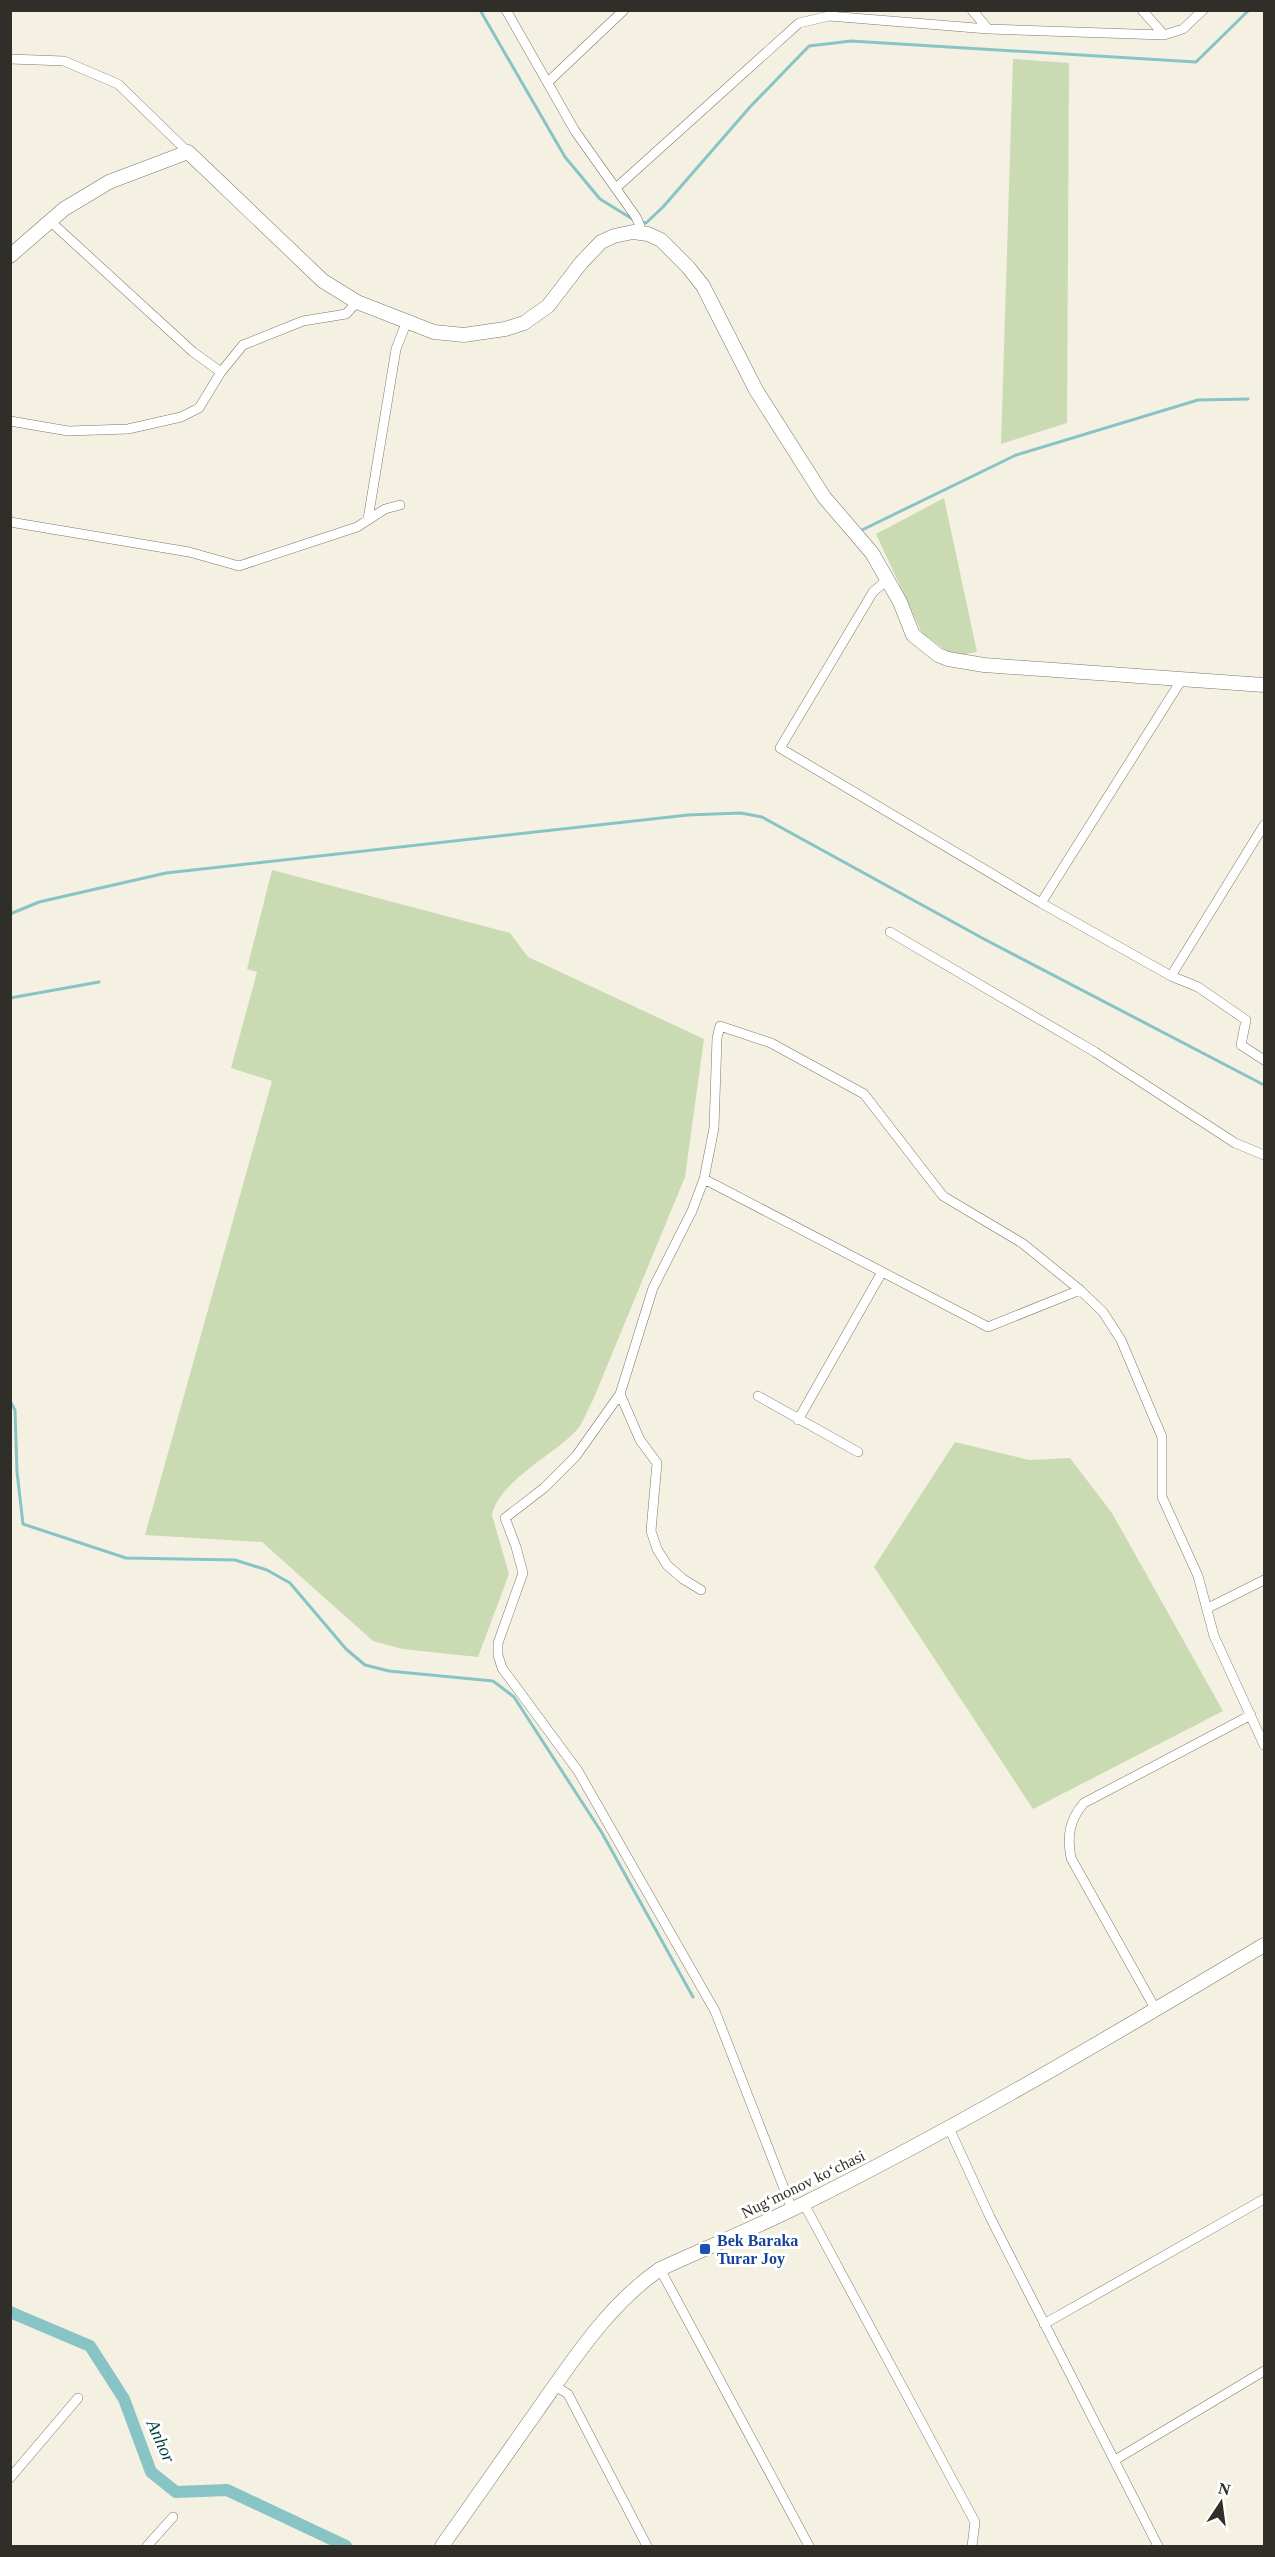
<svg xmlns="http://www.w3.org/2000/svg" width="1275" height="2557" viewBox="0 0 1275 2557" font-family="Georgia,serif">
  <style>
    .green { fill: #cadab3 }
    .lines { fill: none; stroke-linecap: round; stroke-linejoin: round }
    .stream { stroke: #88c4c5; stroke-width: 3 }
    .canal { stroke: #88c4c5; stroke-width: 12 }
    .street-casing { stroke: #7c796b; stroke-width: 10 }
    .secondary-casing { stroke: #7c796b; stroke-width: 15 }
    .street { stroke: #fff; stroke-width: 9 }
    .secondary { stroke: #fff; stroke-width: 14 }
    .transit-dot { fill: #1a4fb4; stroke: #fff; stroke-width: 2 }
    .labels { text-anchor: middle; dominant-baseline: central; stroke-width: 6; stroke-linejoin: round; paint-order: stroke }
    .street-label { font-size: 16px; fill: #2f2e28; stroke: #fff }
    .transit-label { font-size: 16px; font-weight: bold; fill: #164399; stroke: #fff; text-anchor: start }
    .water-label { font-size: 18px; font-style: italic; fill: #013d3e; stroke: #fff }
  </style>
  <rect width="100%" height="100%" fill="#f5f1e2"/>
  <path class="green" d="M1013 59 1069 63 1067 423 1001 444Z
    M944 498 977 652 954 656 922 633 876 534Z
    M272 870 510 933 528 957 704 1039 685 1177 593 1400C587 1410 583 1425 574 1433 551 1456 498 1483 492 1515L509 1574 478 1657 402 1649 373 1641 262 1542 145 1535 272 1081 231 1068 257 972 247 969Z
    M955 1442 1029 1460 1070 1458 1112 1513 1223 1711 1033 1809 874 1567Z"/>
  <g class="lines">
    <path class="stream" d="M480 10 565 157 600 199 634 220
      M640 222 646 223 663 207 750 107 809 46 851 41 1196 62 1249 10
      M862 530 1016 455 1198 400 1248 399
      M10 914 39 902 166 873 688 815 741 813 762 817 984 939 1264 1085
      M10 998 99 982
      M10 1401 15 1410 17 1472 23 1524 126 1558 235 1560 267 1570 290 1583 346 1649 365 1665 389 1671 493 1681 514 1697 602 1833 693 1997"/>
    <path class="canal" d="M10 2312 90 2346 124 2399 151 2472 176 2492 227 2490 346 2546"/>
    <defs>
      <path id="street" d="M506 10 575 131 636 217 640 226 639 232
        M972 10 988 29
        M1142 10 1164 35
        M10 59 64 61 118 84 188 152
        M548 82 624 10
        M616 188 799 23 829 16 988 29 1164 35 1183 29 1203 10
        M50 221 193 352 221 372
        M10 421 68 431 128 429 181 417 199 408 221 372 243 345 303 321 346 314 357 302
        M368 519 396 349 407 321
        M10 522 189 552 239 566 357 527 385 509 400 505
        M888 579 873 592 780 748 1041 903 1171 976 1198 987 1246 1020 1241 1045 1264 1060
        M1041 903 1182 679
        M890 932 1095 1052 1235 1143 1264 1155
        M1171 976 1264 825
        M704 1179 988 1327 1080 1290
        M620 1394 576 1456 544 1488 505 1518 516 1547 523 1573 498 1643V1655L502 1668 578 1771 715 2011 792 2209
        M758 1396 858 1452
        M798 1420 882 1272
        M701 1590 683 1579 667 1565 657 1549 651 1531 657 1463 640 1440 620 1394 653 1288 692 1211 704 1179 714 1128 717 1038 720 1026 771 1043 864 1094 943 1196 1022 1243 1080 1290 1103 1312 1121 1340 1162 1437V1497L1198 1576 1214 1636 1264 1745
        M1208 1608 1264 1580
        M1156 2010 1071 1858C1067 1837 1069 1820 1084 1803L1251 1715
        M949 2128 990 2217 1158 2546
        M804 2204 975 2522 972 2546
        M660 2269 809 2546
        M1044 2324 1264 2199
        M555 2386 568 2394 647 2546
        M1115 2460 1264 2371
        M10 2478 78 2398
        M147 2546 173 2517"/>
      <path id="secondary" d="M10 256 64 209 109 182 188 152 323 281 357 302 434 332 464 335 505 329 524 323 548 306 581 263 601 242 614 236 633 232 648 234 661 240 688 267 703 286 756 390 824 497 872 553 900 602 913 635 938 655 948 659 984 665 1264 685
        M442 2546C474 2501 505 2456 537 2411 573 2360 608 2305 660 2269 708 2247 757 2227 805 2203 962 2125 1113 2035 1264 1945"/>
    </defs>
    <use href="#street" class="street-casing"/>
    <use href="#secondary" class="secondary-casing"/>
    <use href="#street" class="street"/>
    <use href="#secondary" class="secondary"/>
  </g>
  <rect class="transit-dot" x="699" y="2243" width="12" height="12" rx="3"/>
  <g class="labels">
    <g class="street-label">
      <text transform="translate(803 2184) rotate(-26)">Nugʻmonov koʻchasi</text>
    </g>
    <g class="transit-label">
      <text x="717" y="2240">Bek Baraka<tspan x="717" dy="18">Turar Joy</tspan></text>
    </g>
    <g class="water-label">
      <text transform="translate(161 2441) rotate(66)">Anhor</text>
    </g>
  </g>
  <rect width="1275" height="2557" fill="none" stroke="#2f2e28" stroke-width="24"/>
  <g transform="translate(1221 2503) rotate(13)" stroke="#ffffff" stroke-width="4.5" paint-order="stroke">
  <path d="M0-4.5L10 22L0 15L-10 22Z" fill="#2f2e28"/>
  <text y="-9" font-size="16" font-weight="bold" text-anchor="middle" fill="#2f2e28">N</text>
  </g>
</svg>
